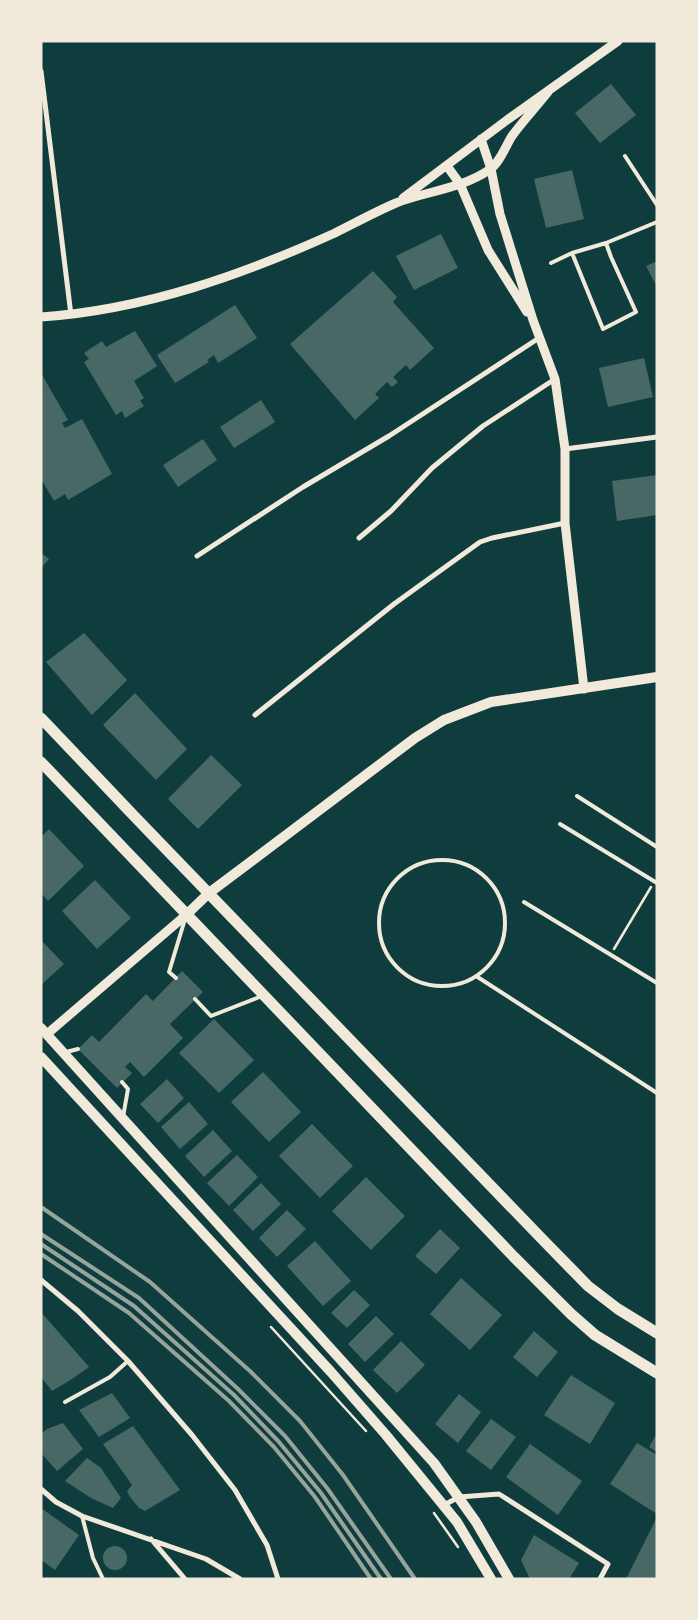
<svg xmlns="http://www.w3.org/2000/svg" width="698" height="1620" viewBox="0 0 698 1620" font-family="'DM Sans',sans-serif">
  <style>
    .building { fill: #486865 }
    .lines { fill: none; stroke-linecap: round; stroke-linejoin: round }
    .path { stroke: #f1e9da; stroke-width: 2.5 }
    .service { stroke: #f1e9da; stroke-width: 4 }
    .minor { stroke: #f1e9da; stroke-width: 5 }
    .tertiary { stroke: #f1e9da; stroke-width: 9 }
    .secondary { stroke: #f1e9da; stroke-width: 10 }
    .primary { stroke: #f1e9da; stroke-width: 11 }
    .rail { stroke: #97a49c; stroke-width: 4 }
  </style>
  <rect width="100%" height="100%" fill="#0f3d3e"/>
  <path class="building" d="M611 84 636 115 600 143 575 113Z
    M572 170 584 219 546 228 534 179Z
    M441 234 458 268 414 290 396 256Z
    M657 261V287L646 266Z
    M373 271 397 297 393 302 434 348 410 370 406 365 393 377 398 382 392 387 387 382 375 394 379 398 355 420 290 344Z
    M235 305 257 338 218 363 214 355 207 360 209 362 175 383 157 355Z
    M135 331 157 366 134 381 144 398 140 401 144 406 125 418 122 411 116 415 84 362 89 359 84 353 102 341 106 347Z
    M644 358 653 397 608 407 599 368Z
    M41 373 68 420 62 423 65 428 82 419 112 474 68 500 65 494 54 501 41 479Z
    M261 400 275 422 234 448 220 427Z
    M203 439 217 460 178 487 163 465Z
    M657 475V515L617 521 612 481Z
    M41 553 49 559 41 568Z
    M84 633 127 680 92 715 46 662Z
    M135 693 187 749 156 780 103 725Z
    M211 755 242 785 198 829 168 799Z
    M49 829 84 866 48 901 41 893V837Z
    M95 880 131 918 97 949 62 911Z
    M41 940 64 964 41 985Z
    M182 971 203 992 170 1024 183 1038 144 1077 130 1062 125 1067 132 1073 117 1088 78 1049 92 1035 99 1042 146 994 153 1001Z
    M214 1019 254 1060 219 1093 179 1053Z
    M263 1072 301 1112 269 1142 231 1102Z
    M167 1079 184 1098 158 1123 140 1104Z
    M189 1102 208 1124 180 1149 161 1127Z
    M312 1124 353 1166 320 1198 279 1156Z
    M213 1130 232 1151 204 1177 185 1156Z
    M237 1155 258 1177 229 1206 207 1183Z
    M366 1177 405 1216 371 1250 332 1211Z
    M261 1183 281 1204 253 1231 233 1210Z
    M287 1210 306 1229 277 1257 259 1238Z
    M440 1229 460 1248 436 1274 415 1256Z
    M315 1241 351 1281 323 1306 287 1266Z
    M461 1278 502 1315 470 1350 430 1314Z
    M354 1290 370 1305 347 1328 331 1313Z
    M41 1312 89 1367 72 1379 52 1391 41 1377Z
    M376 1316 394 1334 365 1362 348 1344Z
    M534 1331 558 1352 537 1377 513 1357Z
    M401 1341 425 1365 397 1393 373 1370Z
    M571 1375 615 1403 590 1444 544 1415Z
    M112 1393 130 1418 99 1437 79 1410Z
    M459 1394 481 1412 458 1443 435 1424Z
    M491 1419 516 1437 491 1470 466 1451Z
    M63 1423 83 1449 57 1471 41 1453V1434L47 1429Z
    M133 1426 180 1490 145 1511 139 1508 130 1497 127 1491 132 1485 103 1444Z
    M657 1433V1452L649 1447Z
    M637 1443 657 1455V1514L610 1484Z
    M530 1444 582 1481 558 1515 506 1477Z
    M87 1458 101 1468 121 1498 113 1508 91 1498 65 1481Z
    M41 1508 79 1535 55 1570 41 1560Z
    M657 1517V1579H626Z
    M534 1535 579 1563 569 1579H530L521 1560Z
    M103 1558a12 12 0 1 1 24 0a12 12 0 1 1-24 0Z"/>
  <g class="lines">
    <path class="path" d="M614 949 651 887
      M271 1327 366 1431
      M434 1513 458 1547"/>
    <path class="service" d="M625 156 657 205
      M572 253 603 329 636 312 611 257 606 243
      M551 263 572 253 606 243 657 222
      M577 796 657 847
      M560 824 657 883
      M379 923a63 63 0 1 1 126 0a63 63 0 1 1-126 0Z
      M524 902 657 983
      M476 976 657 1093
      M176 978 169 972 185 919
      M195 999 211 1016 262 996
      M66 1052 78 1049
      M122 1082 128 1089 123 1117
      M65 1402 110 1377 128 1361
      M82 1516 93 1558 103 1579"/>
    <path class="minor" d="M41 71 71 315
      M565 449 657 437
      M359 538 391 511 432 468 483 426 555 379
      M197 556 303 487 389 436 539 338
      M255 715 394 604 480 542 492 538 565 523
      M41 1280 78 1311 128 1361 192 1435 235 1490 267 1545 278 1579
      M41 1489 56 1502 82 1516 206 1559 240 1579
      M444 1505 459 1497 499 1494 608 1564 600 1579
      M151 1539 185 1579"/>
    <path class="tertiary" d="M481 139 491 169 500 214 533 320 555 379 565 449V523L584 689
      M447 166 460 184 488 250 527 312
      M403 198 507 120 618 41
      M41 317C144 310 242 275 335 233 355 223 375 212 396 203 427 191 461 189 489 170 500 163 505 147 512 136 523 121 536 107 548 92
      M47 1034 186 915"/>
    <path class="secondary" d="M186 915 209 893 415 738 444 720 491 702 657 677
      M41 1028 434 1463 476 1522 509 1579
      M41 1057 331 1372 386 1435 457 1522 491 1579"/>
    <path class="primary" d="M41 718 136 818 545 1242 588 1286 618 1309 657 1333
      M41 762 514 1257 571 1314 595 1335 657 1373"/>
    <path class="rail" d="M41 1207 150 1282 251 1372 300 1421 343 1475 415 1579
      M41 1234 139 1298 238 1389 285 1436 327 1488 391 1579
      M41 1244 134 1306 234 1395 279 1442 321 1493 381 1579
      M41 1254 129 1313 229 1401 274 1447 315 1497 371 1579"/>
  </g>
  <rect width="698" height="1620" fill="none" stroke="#f1e9da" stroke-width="85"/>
</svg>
